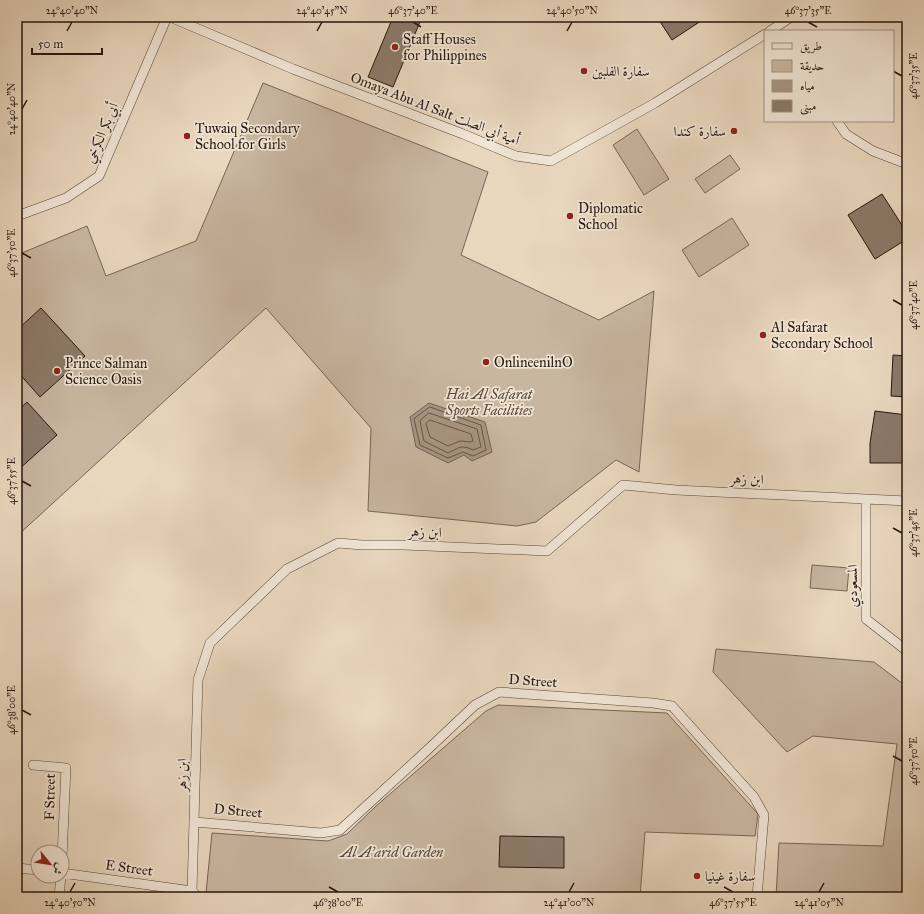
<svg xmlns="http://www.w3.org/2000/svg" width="924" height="914" viewBox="0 0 924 914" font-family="'IM FELL Great Primer',Amiri,serif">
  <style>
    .green { fill: #c8b6a0; stroke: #776656 }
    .water { fill: #a79582; stroke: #736253 }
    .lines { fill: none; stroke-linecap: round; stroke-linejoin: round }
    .shore { stroke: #665648; stroke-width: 1 }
    .building { fill: #8b7a69; stroke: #26160d }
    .minor-casing { stroke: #574639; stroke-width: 10 }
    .minor { stroke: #f1e5d5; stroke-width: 9 }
    .ticks { fill: none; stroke: #26160d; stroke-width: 1.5 }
    .poi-dot { fill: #8f2418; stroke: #f1e5d5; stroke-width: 1.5 }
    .labels { text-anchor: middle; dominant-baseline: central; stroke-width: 3.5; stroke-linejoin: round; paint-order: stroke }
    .poi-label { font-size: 14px; fill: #26160d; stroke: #f1e5d5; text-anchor: start }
    .street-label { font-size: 14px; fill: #26160d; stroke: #f1e5d5 }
    .park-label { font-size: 14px; font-style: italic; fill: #574639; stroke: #f1e5d5 }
    .neatline { fill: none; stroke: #26160d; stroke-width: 1.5 }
    .ticks-label { font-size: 10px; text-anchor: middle; fill: #26160d }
  </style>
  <rect width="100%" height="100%" fill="#e9d7be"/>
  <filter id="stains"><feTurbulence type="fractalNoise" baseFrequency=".005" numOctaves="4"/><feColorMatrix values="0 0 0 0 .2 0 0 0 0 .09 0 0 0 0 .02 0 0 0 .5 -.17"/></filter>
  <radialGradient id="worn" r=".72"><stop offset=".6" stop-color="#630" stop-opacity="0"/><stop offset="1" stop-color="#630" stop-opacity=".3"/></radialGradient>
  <path class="green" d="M263 83 488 172 461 255 599 320 654 291 639 472 616 460 536 522 517 526 368 511 371 428 266 308 17 536V255L87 226 106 276 196 241Z
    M637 129 669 179 644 195 613 145Z
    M730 155 740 169 705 193 695 179Z
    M732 218 749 245 699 277 682 250Z
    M812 565 849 568 847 591 810 588Z
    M716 649 874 662 907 687V897H776L779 843 883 846 897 744 813 736 787 752 713 672Z
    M498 705 667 713 758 814 755 836 645 832 640 897H209L206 893 212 833 328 841 347 834 376 806 486 711Z"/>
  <path class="water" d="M429 403 485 422 492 452 472 461 464 455 448 463 416 447 410 417Z"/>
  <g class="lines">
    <path class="shore" d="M430 407 481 425 486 450 473 456 463 452 448 458 420 445 414 419Z
      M429 413 477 429 481 447 473 450C461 444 459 448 448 453L424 441 420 421Z
      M430 420 471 434 473 441 471 442 460 441 448 446 430 437 426 424Z"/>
  </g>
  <path class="building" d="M393 17H422L393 87 368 77Z
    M657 17H707L672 40Z
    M882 194 907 233V239L875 259 848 215Z
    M41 308 85 356 40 397 17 371V330Z
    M893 355 907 356V397L891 396Z
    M27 402 57 435 17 471V411Z
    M875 411 907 415V463H870V443Z
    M500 836 564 837V868L499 867Z"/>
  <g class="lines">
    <defs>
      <path id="minor" d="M170 17 293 69 463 134 516 156 551 161 655 103 765 34
        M770 31 791 17
        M837 121 846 134 873 151 907 164
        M17 216 66 198 99 176 167 17
        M866 500V619L907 651
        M33 765 66 768 62 857
        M195 822 321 833 340 830 423 754 475 705 499 692 653 703 672 706 754 797 764 815 757 897
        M17 868 38 870
        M62 873 192 891
        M59 897 61 876
        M198 897 192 891 198 680 210 643 287 569 338 543 362 545H404L547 551 623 485 676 490 907 501"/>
    </defs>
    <use href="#minor" class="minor-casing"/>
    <use href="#minor" class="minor"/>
  </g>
  <path class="ticks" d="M413 22 421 27M808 22 817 27M67 31 72 22M317 31 322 22M567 31 572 22M893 71 902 76M22 109 27 100M22 253 31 258M893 300 902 305M22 481 31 486M893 528 902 533M22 710 31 715M893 756 902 761M329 887 338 892M724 887 733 892M70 892 75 883M569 892 574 883M819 892 824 883"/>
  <g class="poi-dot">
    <circle cx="395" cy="47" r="4"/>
    <circle cx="584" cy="71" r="4"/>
    <circle cx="734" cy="131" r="4"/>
    <circle cx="187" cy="136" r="4"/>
    <circle cx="570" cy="216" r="4"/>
    <circle cx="763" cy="335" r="4"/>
    <circle cx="486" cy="362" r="4"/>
    <circle cx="57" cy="371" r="4"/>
    <circle cx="697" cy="876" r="4"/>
  </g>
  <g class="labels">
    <g class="poi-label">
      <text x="403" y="39">Staff Houses<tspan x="403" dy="16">for Philippines</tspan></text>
      <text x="592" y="71">سفارة الفلبين</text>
      <text x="195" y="128">Tuwaiq Secondary<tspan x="195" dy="16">School for Girls</tspan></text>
      <text x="726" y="131" text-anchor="end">سفارة كندا</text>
      <text x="578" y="208">Diplomatic<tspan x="578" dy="16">School</tspan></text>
      <text x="771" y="327">Al Safarat<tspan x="771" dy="16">Secondary School</tspan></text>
      <text x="494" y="362">OnlineenilnO</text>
      <text x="65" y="363">Prince Salman<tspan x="65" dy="16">Science Oasis</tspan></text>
      <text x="705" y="876">سفارة غينيا</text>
    </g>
    <g class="street-label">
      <text transform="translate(435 109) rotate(21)">Omaya Abu Al Salt أمية أبي الصلت</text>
      <text transform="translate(102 133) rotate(-67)">أبي بكر الكرخي</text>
      <text transform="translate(747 479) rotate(2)">ابن زهر</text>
      <text transform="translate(425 532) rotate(2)">ابن زهر</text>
      <text transform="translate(852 586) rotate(-90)">المسعودي</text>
      <text transform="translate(533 681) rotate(4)">D Street</text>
      <text transform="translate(182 775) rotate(-89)">ابن زهر</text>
      <text transform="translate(50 797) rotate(-89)">F Street</text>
      <text transform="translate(238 811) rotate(5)">D Street</text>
      <text transform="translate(129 868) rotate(8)">E Street</text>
    </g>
    <g class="park-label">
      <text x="489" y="394">Hai Al Safarat<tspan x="489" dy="16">Sports Facilities</tspan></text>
      <text x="392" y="852">Al A'arid Garden</text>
    </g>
  </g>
  <rect width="924" height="914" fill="none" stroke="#e9d7be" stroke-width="44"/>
  <rect x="764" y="30" width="130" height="92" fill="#f1e5d5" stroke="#a09285"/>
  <rect x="772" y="43" width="20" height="6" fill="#f1e5d5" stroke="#a09285"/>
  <text x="800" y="50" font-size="12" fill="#26160d">طريق</text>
  <rect x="772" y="60" width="20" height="12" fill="#c8b6a0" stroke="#a09285"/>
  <text x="800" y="70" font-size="12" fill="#26160d">حديقة</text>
  <rect x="772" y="80" width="20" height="12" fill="#a79582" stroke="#a09285"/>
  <text x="800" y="90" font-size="12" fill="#26160d">مياه</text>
  <rect x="772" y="100" width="20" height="12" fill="#8b7a69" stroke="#a09285"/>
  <text x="800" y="110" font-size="12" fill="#26160d">مبنى</text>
  <g transform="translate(50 864) rotate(120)"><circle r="19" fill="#f1e5d5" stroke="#a09285"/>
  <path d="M0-3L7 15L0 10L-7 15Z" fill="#8f2418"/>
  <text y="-6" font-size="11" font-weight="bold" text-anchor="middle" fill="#26160d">ش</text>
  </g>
  <path d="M32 48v6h70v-6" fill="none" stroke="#26160d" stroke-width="2"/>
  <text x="38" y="48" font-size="12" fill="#26160d" stroke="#f1e5d5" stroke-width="3" paint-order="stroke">50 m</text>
  <rect x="22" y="22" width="880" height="870" class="neatline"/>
  <g class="ticks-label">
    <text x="72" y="14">24°40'40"N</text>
    <text x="322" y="14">24°40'45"N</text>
    <text x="413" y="14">46°37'40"E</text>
    <text x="572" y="14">24°40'50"N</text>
    <text x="808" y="14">46°37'35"E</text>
    <text transform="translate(913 76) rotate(-90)" y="4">46°37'35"E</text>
    <text transform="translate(11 109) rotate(-90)" y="4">24°40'40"N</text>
    <text transform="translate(11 253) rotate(-90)" y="4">46°37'50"E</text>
    <text transform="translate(913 305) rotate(-90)" y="4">46°37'40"E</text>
    <text transform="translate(11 481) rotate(-90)" y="4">46°37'55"E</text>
    <text transform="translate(913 533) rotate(-90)" y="4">46°37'45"E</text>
    <text transform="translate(11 710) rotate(-90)" y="4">46°38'00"E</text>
    <text transform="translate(913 761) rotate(-90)" y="4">46°37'50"E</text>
    <text x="70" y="906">24°40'50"N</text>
    <text x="338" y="906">46°38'00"E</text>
    <text x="569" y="906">24°41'00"N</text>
    <text x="733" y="906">46°37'55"E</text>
    <text x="819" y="906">24°41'05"N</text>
  </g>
  <rect width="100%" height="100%" filter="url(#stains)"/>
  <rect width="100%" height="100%" fill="url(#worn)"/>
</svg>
